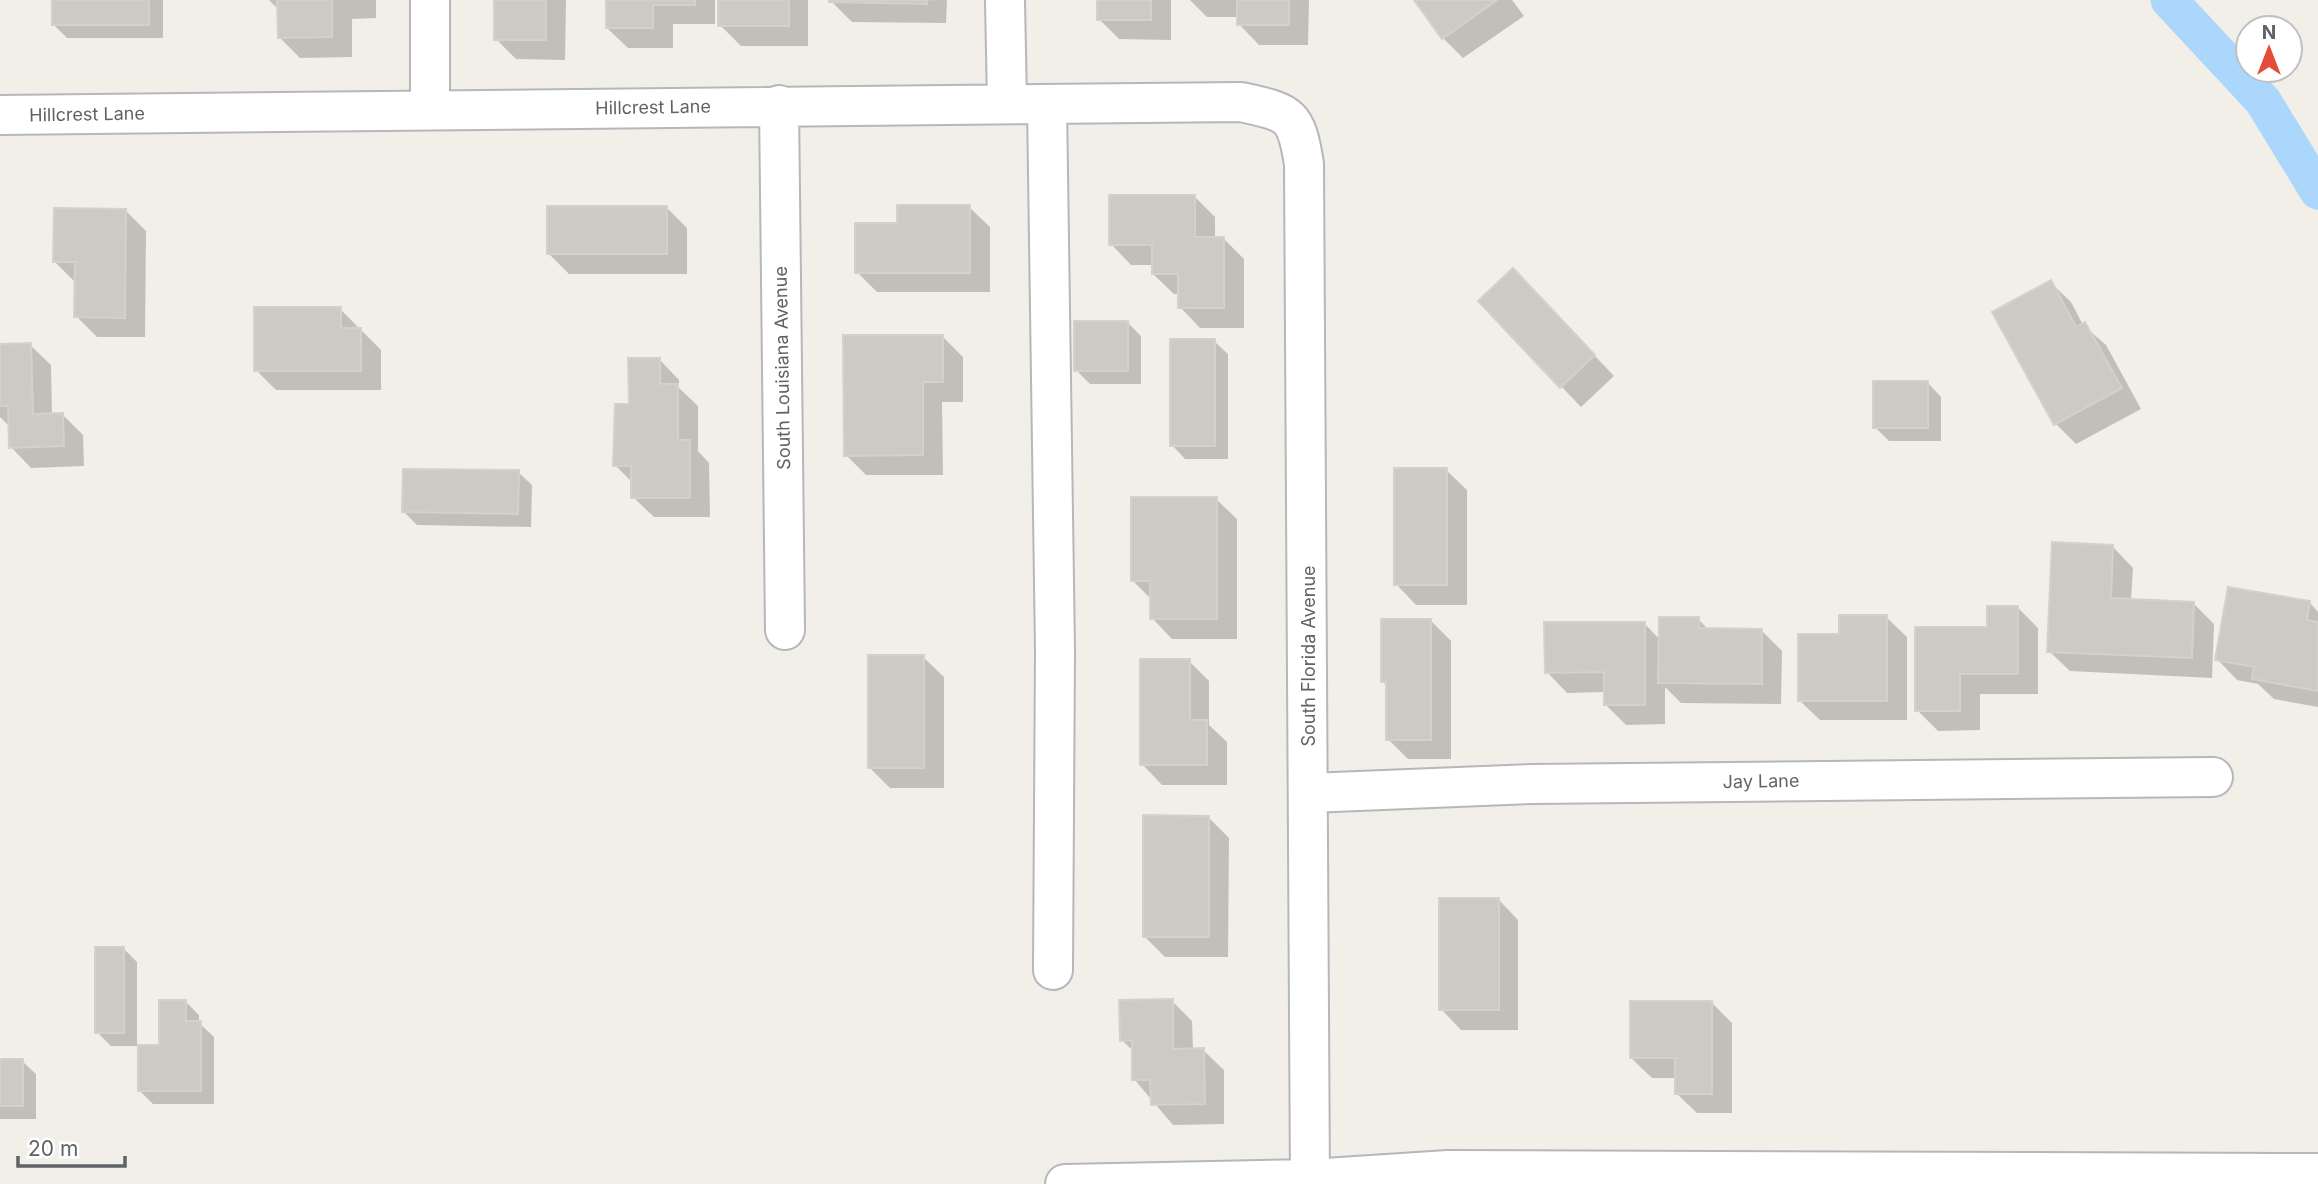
<svg xmlns="http://www.w3.org/2000/svg" width="2318" height="1184" viewBox="0 0 2318 1184" font-family="Inter,sans-serif">
  <style>
    .shadow { fill: #0003 }
    .lines { fill: none; stroke-linecap: round; stroke-linejoin: round }
    .canal { stroke: #acd7fd; stroke-width: 37 }
    .building { fill: #cccac4; stroke: #d5d1c6; stroke-width: 2 }
    .minor-casing { stroke: #b5b7bc; stroke-width: 42 }
    .minor { stroke: #fff; stroke-width: 38 }
    .labels { text-anchor: middle; dominant-baseline: central; stroke-width: 5; stroke-linejoin: round; paint-order: stroke }
    .street-label { font-size: 18px; fill: #5f6267; stroke: #fff }
  </style>
  <rect width="100%" height="100%" fill="#f1efe8"/>
  <path class="shadow" d="M54 0H163V38H67L54 25Z
    M269 0H376V18L352 19V57L300 58 279 37V10Z
    M496 0H566L565 60 516 59 496 39Z
    M607 0H715V24H673V48H628L607 28Z
    M720 0H808V46H741L720 25Z
    M947 0 946 23 852 22 831 1Z
    M1099 0H1171V40L1119 39 1099 19Z
    M1190 0H1309L1308 45H1259L1239 24V17H1207Z
    M1416 0H1512L1524 16 1463 58 1443 38Z
    M1195 197 1215 217V238H1223L1244 259V328H1200L1180 307V294H1174L1153 274V265H1131L1111 244Z
    M969 207 990 227V292H877L857 272 899 225Z
    M667 208 687 228V274H569L548 253Z
    M126 211 146 231 145 337H97L76 316 75 282 54 261Z
    M2050 282 2071 302 2083 325 2106 345 2141 409 2076 444 2056 424Z
    M1533 291 1614 376 1581 407 1480 301Z
    M340 309 381 350V390H276L256 370Z
    M1127 322 1141 336V384H1090L1076 370Z
    M942 336 963 357V402H942L943 475H866L846 455Z
    M1214 341 1228 354V459H1185L1172 445Z
    M30 345 51 365 52 415 62 414 83 435 84 466 31 468 11 447 10 427 0 417V346Z
    M659 359 679 380V388L698 406V451L709 463 710 517H654L633 497V483L615 465 631 405Z
    M1928 383 1941 397V441H1889L1875 427Z
    M1446 470 1467 490V605H1416L1396 584Z
    M518 472 532 485 531 527 417 525 404 512Z
    M1216 499 1237 519V639H1172L1152 618V600L1133 581Z
    M2113 547 2133 568 2131 601 2194 604 2214 624 2212 678 2070 671 2049 651Z
    M2310 603 2318 612V707L2274 699 2258 684 2237 680 2217 659Z
    M2017 607 2038 628V694H1980V730L1938 731 1917 710 1989 629Z
    M1886 617 1907 637V720H1820L1799 700 1840 636Z
    M1698 619 1709 630H1761L1782 651 1781 704 1681 703 1665 687V724L1626 725 1606 705V692L1567 693 1547 672 1644 623 1660 640Z
    M1431 621 1451 641V759H1408L1388 739V687L1382 681Z
    M923 657 944 677V788H890L870 768Z
    M1189 661 1209 681V725L1227 742V785H1162L1142 764Z
    M1208 817 1229 838 1228 957H1165L1145 937Z
    M1498 899 1518 920V1030H1461L1441 1009Z
    M123 948 137 962V1046H111L97 1032Z
    M1172 1001 1192 1021 1193 1050H1203L1224 1070V1124L1173 1125 1134 1079V1052L1122 1040Z
    M186 1002 199 1015V1023L214 1037V1104H153L140 1091Z
    M1712 1003 1732 1023V1113H1697L1676 1093V1078H1652L1631 1058Z
    M0 1061H22L36 1074V1119H0Z"/>
  <g class="lines">
    <path class="canal" d="M2169 0 2263 101 2318 191"/>
  </g>
  <path class="building" d="M52 0H149V25H52Z
    M277 0H332V37L278 38Z
    M494 0H546V40H494Z
    M606 0H695V5H653V28H606Z
    M718 0H789V26H718Z
    M829 0H927V4L829 2Z
    M1097 0H1151V20H1097Z
    M1237 0H1289V25H1237Z
    M1414 0H1497L1442 39Z
    M1109 195H1195V237H1224V308H1178V274H1152V245H1109Z
    M897 205H970V273H855V223H897Z
    M547 206H667V254H547Z
    M54 208 126 209 125 318 74 317 75 262H53Z
    M1513 268 1595 355 1560 388 1478 301Z
    M2051 280 2076 327 2085 322 2122 388 2054 425 1992 312Z
    M254 307H341V328H361V371H254Z
    M1074 321H1128V371H1074Z
    M843 335H943V382H923V455L844 456Z
    M1170 339H1215V446H1170Z
    M31 343 33 414 63 413 64 446 9 448 8 406H0V344Z
    M628 358H660V384H678V440H690V498H631V466H613L615 404H629Z
    M1873 381H1928V428H1873Z
    M1394 468H1447V585H1394Z
    M403 469 519 470 518 514 402 512Z
    M1131 497H1217V619H1150V581H1131Z
    M2052 542 2113 545 2111 598 2194 602 2192 658 2047 652Z
    M2228 587 2310 601 2307 620 2318 622V691L2252 679 2254 667 2215 660Z
    M1987 606H2018V674H1960V711H1915V627H1987Z
    M1839 615H1887V701H1798V634H1839Z
    M1659 617H1699V628L1762 629V684L1658 683Z
    M1381 619H1431V740H1386V682H1381Z
    M1544 622H1645V705H1604V672L1545 673Z
    M868 655H924V768H868Z
    M1140 659H1190V720H1207V765H1140Z
    M1143 815 1209 816V937H1143Z
    M1439 898H1499V1010H1439Z
    M95 947H124V1033H95Z
    M1173 999V1049L1204 1048 1205 1104 1151 1105 1150 1080H1132V1040L1120 1041 1119 1000Z
    M159 1000H186V1021H201V1091H138V1045H159Z
    M1630 1001H1712V1094H1675V1058H1630Z
    M0 1059H23V1106H0Z"/>
  <g class="lines">
    <defs>
      <path id="minor" d="M1005 0 1007 104
        M1047 104 1055 651 1053 970
        M779 105 785 630
        M430 110V0
        M0 115 1241 102C1290 113 1296 113 1304 164L1310 1184
        M1309 793 1532 784 2213 777
        M1065 1184 1310 1179 1448 1170 2318 1173"/>
    </defs>
    <use href="#minor" class="minor-casing"/>
    <use href="#minor" class="minor"/>
  </g>
  <g class="labels">
    <g class="street-label">
      <text transform="translate(653 107) rotate(-1)">Hillcrest Lane</text>
      <text transform="translate(87 114) rotate(-1)">Hillcrest Lane</text>
      <text transform="translate(782 368) rotate(-91)">South Louisiana Avenue</text>
      <text transform="translate(1308 656) rotate(-90)">South Florida Avenue</text>
      <text transform="translate(1761 781) rotate(-1)">Jay Lane</text>
    </g>
  </g>
  <g transform="translate(2269 49)"><circle r="33" fill="#ffffff" stroke="#bfc0c2" stroke-width="2"/>
  <path d="M0-5L12 26L0 18L-12 26Z" fill="#e54b39"/>
  <text y="-10" font-size="19" font-weight="bold" text-anchor="middle" fill="#5f6267">N</text>
  </g>
  <path d="M18 1156v10h107v-10" fill="none" stroke="#5f6267" stroke-width="3.5"/>
  <text x="28" y="1156" font-size="21" fill="#5f6267" stroke="#ffffff" stroke-width="5" paint-order="stroke">20 m</text>
</svg>
